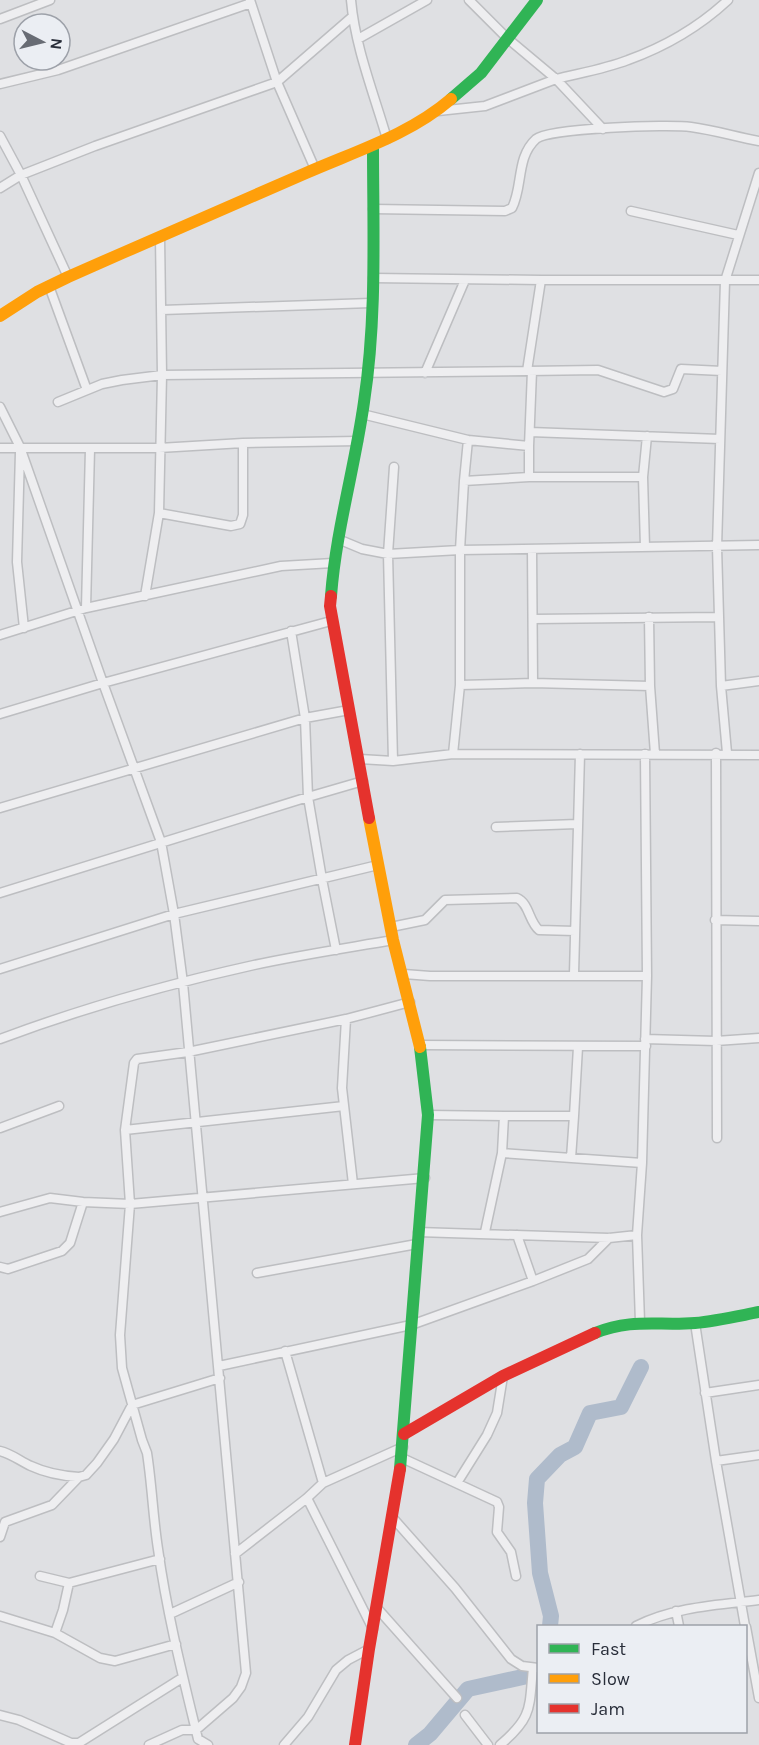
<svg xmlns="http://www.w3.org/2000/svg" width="759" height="1745" viewBox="0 0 759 1745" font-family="Karla,sans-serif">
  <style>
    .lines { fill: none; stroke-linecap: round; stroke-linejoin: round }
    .river { stroke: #afbbcb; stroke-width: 16 }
    .street-casing { stroke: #bdbec1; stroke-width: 11 }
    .street { stroke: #eeeef0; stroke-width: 8 }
    .fast { stroke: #30b455; stroke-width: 12 }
    .slow { stroke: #ff9f0a; stroke-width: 12 }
    .jam { stroke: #e5322d; stroke-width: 12 }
  </style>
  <rect width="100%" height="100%" fill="#dfe0e3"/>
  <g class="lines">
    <path class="river" d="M550 1626 551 1616 540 1573 535 1503 537 1479 560 1455 575 1447 590 1413 621 1407 641 1367
      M416 1745 430 1734 468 1689 532 1675 538 1671"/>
    <defs>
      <path id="street" d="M250 0 277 82 315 169
        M351 0C355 47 374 94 387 139
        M469 0 507 38 556 79C580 73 605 69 628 60 664 47 700 26 728 0
        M0 19 50 0
        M358 39 427 0
        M0 84 58 70 251 3
        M438 111 485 106 556 79 603 129
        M0 136 21 175 68 277
        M0 188 21 175 95 146 277 82 352 17
        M373 209 505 211 512 208C523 187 516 157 536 139 549 128 669 124 691 127 714 130 737 137 759 141
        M631 211 738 235
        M373 278 541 280 527 371 598 370 664 392 673 389 681 369 722 371
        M541 280H759
        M49 286 87 390
        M162 310 371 303
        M425 373 465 280
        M58 402 102 384 122 380 162 375 527 371
        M0 407 20 447 103 683 161 842 174 914 183 983 246 1673 241 1687 233 1698 196 1730H182L149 1745
        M362 414 468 440 529 446V477
        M530 432 720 439
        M468 440 464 481 529 477H643
        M529 446 532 371
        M0 448H159L243 443 358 441
        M20 452 17 562 24 628
        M159 513 231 526 240 524 243 515V443
        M338 539 362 549 388 554 460 550 759 545
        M645 547 643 477 647 436
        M532 549 533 683 650 686
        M145 596 159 513 162 375 160 237
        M86 608 90 449
        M649 617 650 686 655 754
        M534 619 719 617
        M291 631 305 718 308 797 322 879 336 950
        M0 635 86 608 281 566 333 563
        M460 685 533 683
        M721 686 759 681
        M0 714 103 683 331 621
        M716 753 717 1138
        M727 753 721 686 717 547 725 281 759 173
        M453 754 460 685V550L464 481
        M360 759 393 761 453 754 759 755
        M393 761 388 554 394 467
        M0 808 305 718 349 710
        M496 827 577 824
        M0 893 308 797 363 781
        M715 920 759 921
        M391 927 425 920 445 900 517 898C529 903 529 922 539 930L575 931
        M0 969 174 914 378 865
        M404 974 430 976H647
        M574 974 580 754
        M346 1019 342 1088 353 1184
        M0 1039C83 1008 168 984 254 965 300 955 347 948 393 940
        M645 1039 716 1041 759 1038
        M420 1045 646 1046
        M428 1115 504 1116
        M574 1116 578 1047
        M0 1128 59 1106
        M125 1130 344 1106
        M502 1153 642 1163
        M0 1212 50 1198 83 1202 130 1204 425 1178
        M418 1232 609 1238 637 1235
        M485 1232 502 1153 504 1116H574L571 1158
        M517 1235 533 1281
        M0 1267 8 1269 62 1251 70 1243 83 1202
        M257 1273 417 1244
        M640 1322 637 1235 642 1163 647 976 645 754
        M695 1323 716 1461 745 1626
        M285 1351 323 1483
        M219 1366 411 1325 533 1281 588 1259 609 1238
        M705 1393 759 1385
        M0 1451C12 1454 20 1461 31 1466 46 1473 62 1476 79 1477
        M402 1458 497 1502 499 1507 497 1532 511 1552 516 1576
        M716 1461 759 1455
        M457 1483 487 1435 497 1413 503 1376
        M307 1498 373 1629
        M392 1517 455 1588 511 1659 522 1666 538 1668
        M0 1537 5 1522 52 1505 79 1477 86 1475 97 1463 114 1439 132 1405 220 1378
        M235 1554 307 1498 323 1483 403 1447
        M40 1576 69 1583 160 1559
        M377 1608 457 1698
        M676 1611 679 1626
        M170 1614 239 1582
        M0 1616 55 1633 100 1658 115 1661 176 1644
        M636 1626C674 1607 717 1605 759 1600
        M746 1627 759 1698
        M55 1633 63 1610 69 1583
        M0 1715 19 1720 71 1743H79L182 1678
        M465 1715 488 1745
        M208 1745 198 1739C183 1677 167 1614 158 1549 153 1517 152 1485 147 1453L142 1440 122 1368 120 1335 130 1204 125 1130 134 1063 137 1059 188 1052 346 1019 410 1002
        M284 1745 308 1717 336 1670 348 1660 369 1649
        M500 1745C533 1717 529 1708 533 1668"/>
    </defs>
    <use href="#street" class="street-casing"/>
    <use href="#street" class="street"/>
    <path class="fast" d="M451 99 481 73 537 0
      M331 596C336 530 355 467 364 402 377 317 373 231 373 146
      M595 1333C632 1318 658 1326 695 1323 716 1321 738 1316 759 1312
      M400 1469 428 1115 420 1047"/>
    <path class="slow" d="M0 316 37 292 68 277C147 242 226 208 306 173 356 151 409 135 451 99
      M369 818 393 940 420 1047"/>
    <path class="jam" d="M331 596 330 606 369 818
      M404 1434 503 1376 595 1333
      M355 1745 369 1649 400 1469"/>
  </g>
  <rect x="537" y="1625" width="210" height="108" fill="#ebeef3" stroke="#9da1a9" stroke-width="1.5"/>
  <rect x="549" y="1644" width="30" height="9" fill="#30b455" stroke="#9da1a9" stroke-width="1.5"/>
  <text x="591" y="1655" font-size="18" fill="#282d39">Fast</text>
  <rect x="549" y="1674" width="30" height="9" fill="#ff9f0a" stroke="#9da1a9" stroke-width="1.5"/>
  <text x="591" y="1685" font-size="18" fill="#282d39">Slow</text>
  <rect x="549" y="1704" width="30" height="9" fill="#e5322d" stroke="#9da1a9" stroke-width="1.5"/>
  <text x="591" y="1715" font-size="18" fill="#282d39">Jam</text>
  <g transform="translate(42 42) rotate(97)"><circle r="28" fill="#ebeef3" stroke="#9da1a9" stroke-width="1.5"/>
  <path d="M0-4.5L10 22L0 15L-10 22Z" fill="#686c74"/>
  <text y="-9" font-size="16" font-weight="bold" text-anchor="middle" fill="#282d39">N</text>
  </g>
</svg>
